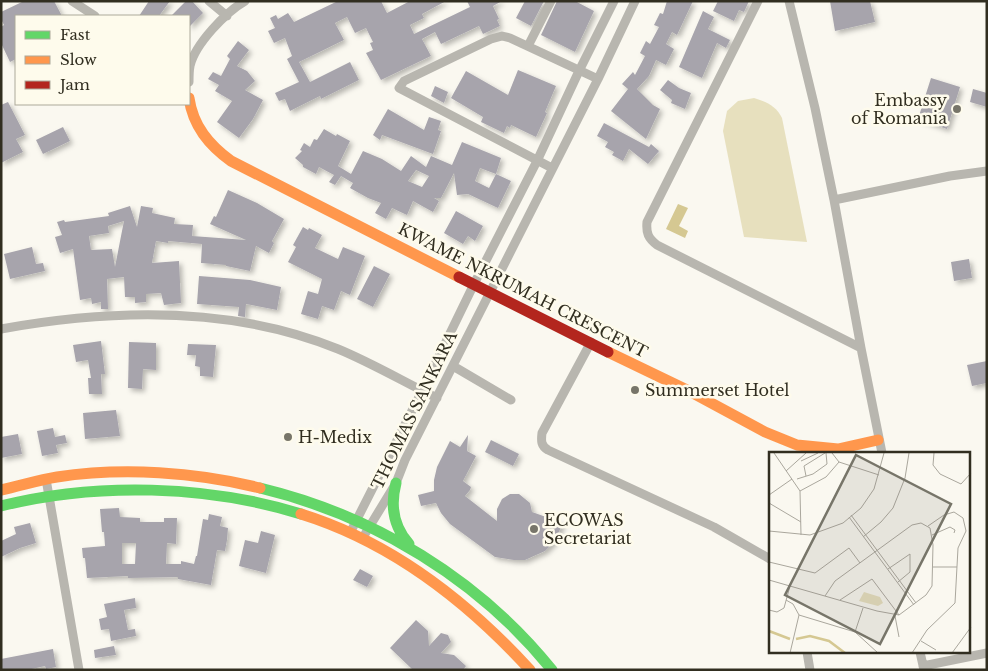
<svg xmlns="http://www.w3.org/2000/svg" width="988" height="671" viewBox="0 0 988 671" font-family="'Libre Baskerville',serif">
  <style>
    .green { fill: #e7e0be }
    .water { fill: #d5c892 }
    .building { fill: #a7a4ac; fill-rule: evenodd; filter: url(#shadow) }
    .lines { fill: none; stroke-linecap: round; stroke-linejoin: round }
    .street { stroke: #b8b6af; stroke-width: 9 }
    .fast { stroke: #63d668; stroke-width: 11 }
    .slow { stroke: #ff974d; stroke-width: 11 }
    .jam { stroke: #b3261e; stroke-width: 11 }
    .poi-dot { fill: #777569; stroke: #fefbec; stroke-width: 2 }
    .labels { text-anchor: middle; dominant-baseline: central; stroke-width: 5; stroke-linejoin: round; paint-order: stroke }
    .poi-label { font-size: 16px; fill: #312e20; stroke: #fefbec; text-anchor: start }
    .street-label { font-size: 16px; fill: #312e20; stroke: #fefbec }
    .inset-river { fill: none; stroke: #d5c892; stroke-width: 2.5 }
    .inset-road { fill: none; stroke: #aaa79d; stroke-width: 1 }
    .view { fill: #777569; fill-opacity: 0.15; stroke: #777569; stroke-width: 2.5 }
    .inset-edge { fill: none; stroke: #312e20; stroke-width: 2.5 }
  </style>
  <defs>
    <filter id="shadow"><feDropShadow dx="3" dy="3" stdDeviation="2.5" flood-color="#0004"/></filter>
  </defs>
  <rect width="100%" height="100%" fill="#faf8f0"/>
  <path class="green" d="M754 98C767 102 776 106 782 118L807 242 744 237 723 131 727 111 738 101Z"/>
  <path class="water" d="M678 204 688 208 679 226 688 231 685 238 666 229Z"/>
  <path class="building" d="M24 1H54L62 16H16V59L10 62 1 43V27L4 25 1 19V12Z
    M149 1H170L159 16H139Z
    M186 1H192L203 13 189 27V16H171Z
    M338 1H381L387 13 410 1H446L422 14 424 18 410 25 414 34 470 7 467 1H502L493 6 499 19 497 20 500 26 483 34 479 26 441 44 435 32 422 39 431 56 381 80 366 53 373 50 370 43 373 42 366 28 355 33 347 17 335 23 344 40 299 62 310 82 350 62 359 80 321 99 320 96 290 111 285 99 279 101 275 93 299 82 287 59 292 56 285 38 274 43 268 31 275 28 270 18 276 15 278 19 288 13 294 22Z
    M525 1H544L531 26 516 18Z
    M557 1H575L594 11 575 52 541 35Z
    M667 1H693L677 35 672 32 666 44 674 49 666 65 656 60 649 76 637 89 653 105 660 109 646 139 611 111 628 89 622 84 633 72 635 75 645 56 640 53 646 41 650 44 659 27 654 25 660 13 663 14Z
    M718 1H749L744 12 739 10 734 21 713 11Z
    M830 1H870L875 22 835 31Z
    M703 11 714 17 708 29 730 40 726 48 717 43 702 78 679 67Z
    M238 41 249 50 237 66 247 71 255 81 245 90 263 100 253 119 239 138 217 122 232 101 215 91 219 85 208 79 213 72 221 76 230 59 227 56Z
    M518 70 556 86 545 112 547 113 536 137 511 125 510 128 507 126 504 133 481 122 483 117 451 98 466 71 508 95Z
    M931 78 960 87 947 129 918 119Z
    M668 80 679 88 691 93 685 109 671 103 672 100 660 90Z
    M435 86 448 92 444 103 431 96Z
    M973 89 987 93V107L970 102Z
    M8 102 25 135 16 139 23 152 1 163V105Z
    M388 109 424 130 429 117 441 121 438 130 441 131 433 154 382 135 380 140 373 135Z
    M604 123 649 147 651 144 659 151 648 164 629 149 623 161 612 155 614 152 605 147 608 142 597 136Z
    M63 127 70 141 43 154 36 140Z
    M324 129 336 136 337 134 350 141 338 166 351 174 363 151 382 159 401 171 411 156 426 167 431 156 452 165 462 142 501 158 496 174 480 168 475 181 489 188 496 174 511 181 498 208 468 194 457 195 454 173 441 198H434L439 201 433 212 413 201 407 215 392 208 386 219 375 213 381 203 368 198 350 188 353 183 341 176 335 185 329 182 334 175 319 167 316 174 303 167V165L295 158 302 151 300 150 304 143 310 147 314 139 317 140ZM416 170 429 176 422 187 408 181Z
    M228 190 257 203 284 219 272 241 274 243 269 253 256 246 250 271 226 266V265L201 263 202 244 168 241V243L156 241 152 263 179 261 181 303 164 305 161 293 146 294V302L135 303V297H125L124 277 107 279 108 309H101V302L92 304 91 298 80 300 73 249 60 253 55 237 62 235 57 222 64 220 65 222 109 216 108 213 130 206 137 227 141 206 153 208 152 213 175 218 174 224 193 225 192 236 246 240 210 224 214 216 216 217ZM124 221 122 231 115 267 112 249 91 250 89 236 109 233 108 226Z
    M456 211 483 226 475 241 468 236 463 244 444 233Z
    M303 227 308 230 309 228 322 235 315 248 338 259 343 247 365 256 350 295 341 291 334 310 322 306 318 319 301 314 308 291 318 294 322 279 288 262 296 247 293 245Z
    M32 247 36 264 43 263 45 271 10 279 4 254Z
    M969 259 972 278 954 281 951 262Z
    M374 266 390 274 373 307 357 299Z
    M199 276 250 280 281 287 277 310 246 304 245 317 238 316 239 307 197 304Z
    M101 341 105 374H101L102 394H89L88 378H91L88 360 76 362 73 345Z
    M129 342 156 343V370L143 369 142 389 128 388Z
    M188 344 216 345 213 377 200 376V367L195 366 196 355H187Z
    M987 361V383L972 386 967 365Z
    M116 410 120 436 85 439 83 413Z
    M53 428 55 437 65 435 67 443 56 445 58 453 42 456 37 431Z
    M18 434 22 454 1 458V437Z
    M468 435 467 451 476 456 463 481 471 487 470 490 465 496 497 521V509L502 499 510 494H519L530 503 532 512 563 523 554 542 545 551 525 560H514L495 557 450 524 441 513 436 503 421 506 418 495 434 491V480L437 467 450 441 460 447Z
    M491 440 519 454 513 466 485 452Z
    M119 508 120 517 140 518V522H164V518H177L176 544 167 543 166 564H181V561L194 564 196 556H197L203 519 208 520 209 514 222 517 220 526 228 528 227 540 225 551 217 550 211 585 178 579V577L128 578V576L87 578 85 558H83L82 548 105 546 104 532H102L100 509ZM122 543H136L135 564H122Z
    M30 523 36 543 20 548 1 557V541L16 534 14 527Z
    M261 531 275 535 266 573 239 566 245 540 258 543Z
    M360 569 373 576 367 587 353 580Z
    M135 598 136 608 124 610 128 630 135 629 136 636 111 641 109 629 101 630 99 619 107 617 104 604Z
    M416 620 428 631 429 646 441 633 448 635 451 642 441 653 454 655 466 666 463 670H413L390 648Z
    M114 646 116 655 95 658 94 650Z
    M53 649 56 667 46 669 45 666 27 670H1V659Z"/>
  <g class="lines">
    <path class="street" d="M72 1 95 16
      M209 1 227 16
      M758 1 647 222C646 233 648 238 657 245L861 348
      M789 1 815 108 834 200 861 348 882 453
      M528 46 551 1
      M189 82C189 77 189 71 190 66 195 44 226 12 245 1
      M552 168 399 88 404 81 491 39 502 36 510 38 598 79
      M834 200 950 176 987 171
      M1 329C111 309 233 306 338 349 372 363 404 382 437 398
      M591 342 542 433C541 441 541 446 548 450L714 527 770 559
      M453 366 511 400
      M46 479 79 670
      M350 533 422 391 474 284 537 161 579 71 614 1
      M362 539 396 483 405 460 598 79 635 1
      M807 652 810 670
      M920 652 924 670
      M923 666 987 653"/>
    <path class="fast" d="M396 483C390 506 393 526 409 544
      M260 488C373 515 479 579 552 670
      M1 506C96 482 208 485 301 514"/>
    <path class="slow" d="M189 98C193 126 209 145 231 161L459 277
      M608 352 689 391 765 432 797 445 838 449 878 440
      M1 490C20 486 38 480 57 477 123 467 196 472 260 488
      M301 514C391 542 467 601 530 670"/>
    <path class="jam" d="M459 277 608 352"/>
  </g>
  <g class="poi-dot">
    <circle cx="957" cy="109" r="5"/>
    <circle cx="635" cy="390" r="5"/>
    <circle cx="288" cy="437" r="5"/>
    <circle cx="534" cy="529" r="5"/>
  </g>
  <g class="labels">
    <g class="poi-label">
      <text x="947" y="100" text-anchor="end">Embassy<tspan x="947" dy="18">of Romania</tspan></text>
      <text x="645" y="390">Summerset Hotel</text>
      <text x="298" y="437">H-Medix</text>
      <text x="544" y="520">ECOWAS<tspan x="544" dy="18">Secretariat</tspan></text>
    </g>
    <g class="street-label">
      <text transform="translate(523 290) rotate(27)">KWAME NKRUMAH CRESCENT</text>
      <text transform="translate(414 410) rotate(-64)">THOMAS SANKARA</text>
    </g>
  </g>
  <g transform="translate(769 452)">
    <rect width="201" height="201" fill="#faf8f0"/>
    <path d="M95 140 111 145 114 151 109 154 90 149Z" fill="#e7e0be"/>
    <path class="inset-river" d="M0 179 21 187M27 187 41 184 60 189 76 201"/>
    <path class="inset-road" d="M5 1 31 39 32 83M63 1 70 10 110 23M165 1 164 13 171 22 192 32 202 21M32 9 49 1M17 19 37 1M37 24 35 14 56 1M28 27 44 22 58 12 57 1M31 39 57 25 70 10M0 43 23 27M0 51 32 70M82 63 147 151M80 65 145 153M0 79 41 83 74 71 92 56 105 37 115 1M163 83 181 75 186 78 185 81M94 85 112 70 124 56 136 26 140 1M0 110 46 121 80 96 91 111M164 115H188M119 117 141 102V120L129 130M0 128 108 159 130 163 157 143 163 134 164 93 161 76 152 71 143 73 66 129 56 144M17 148 24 152 30 163 21 201M71 148 103 127 130 163M0 158 8 160 15 156 21 134M30 163 86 180 109 201M126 164 130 185M86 180 94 156M152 189 167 198M143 201 158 178 186 151 189 96 197 79 194 66 185 60 175 63 159 74M183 201 202 175"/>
    <path class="view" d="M87 3 182 52 111 192 16 143Z"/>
    <rect width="201" height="201" class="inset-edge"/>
  </g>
  <rect width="988" height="671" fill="none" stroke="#312e20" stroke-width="5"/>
  <rect x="15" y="15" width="175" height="90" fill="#fefbec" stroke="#aca99a"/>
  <rect x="25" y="31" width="25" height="8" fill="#63d668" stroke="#aca99a"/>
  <text x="60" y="40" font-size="15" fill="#312e20">Fast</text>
  <rect x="25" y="56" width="25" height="8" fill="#ff974d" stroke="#aca99a"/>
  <text x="60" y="65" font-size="15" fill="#312e20">Slow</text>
  <rect x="25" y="81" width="25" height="8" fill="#b3261e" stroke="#aca99a"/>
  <text x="60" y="90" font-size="15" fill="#312e20">Jam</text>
</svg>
